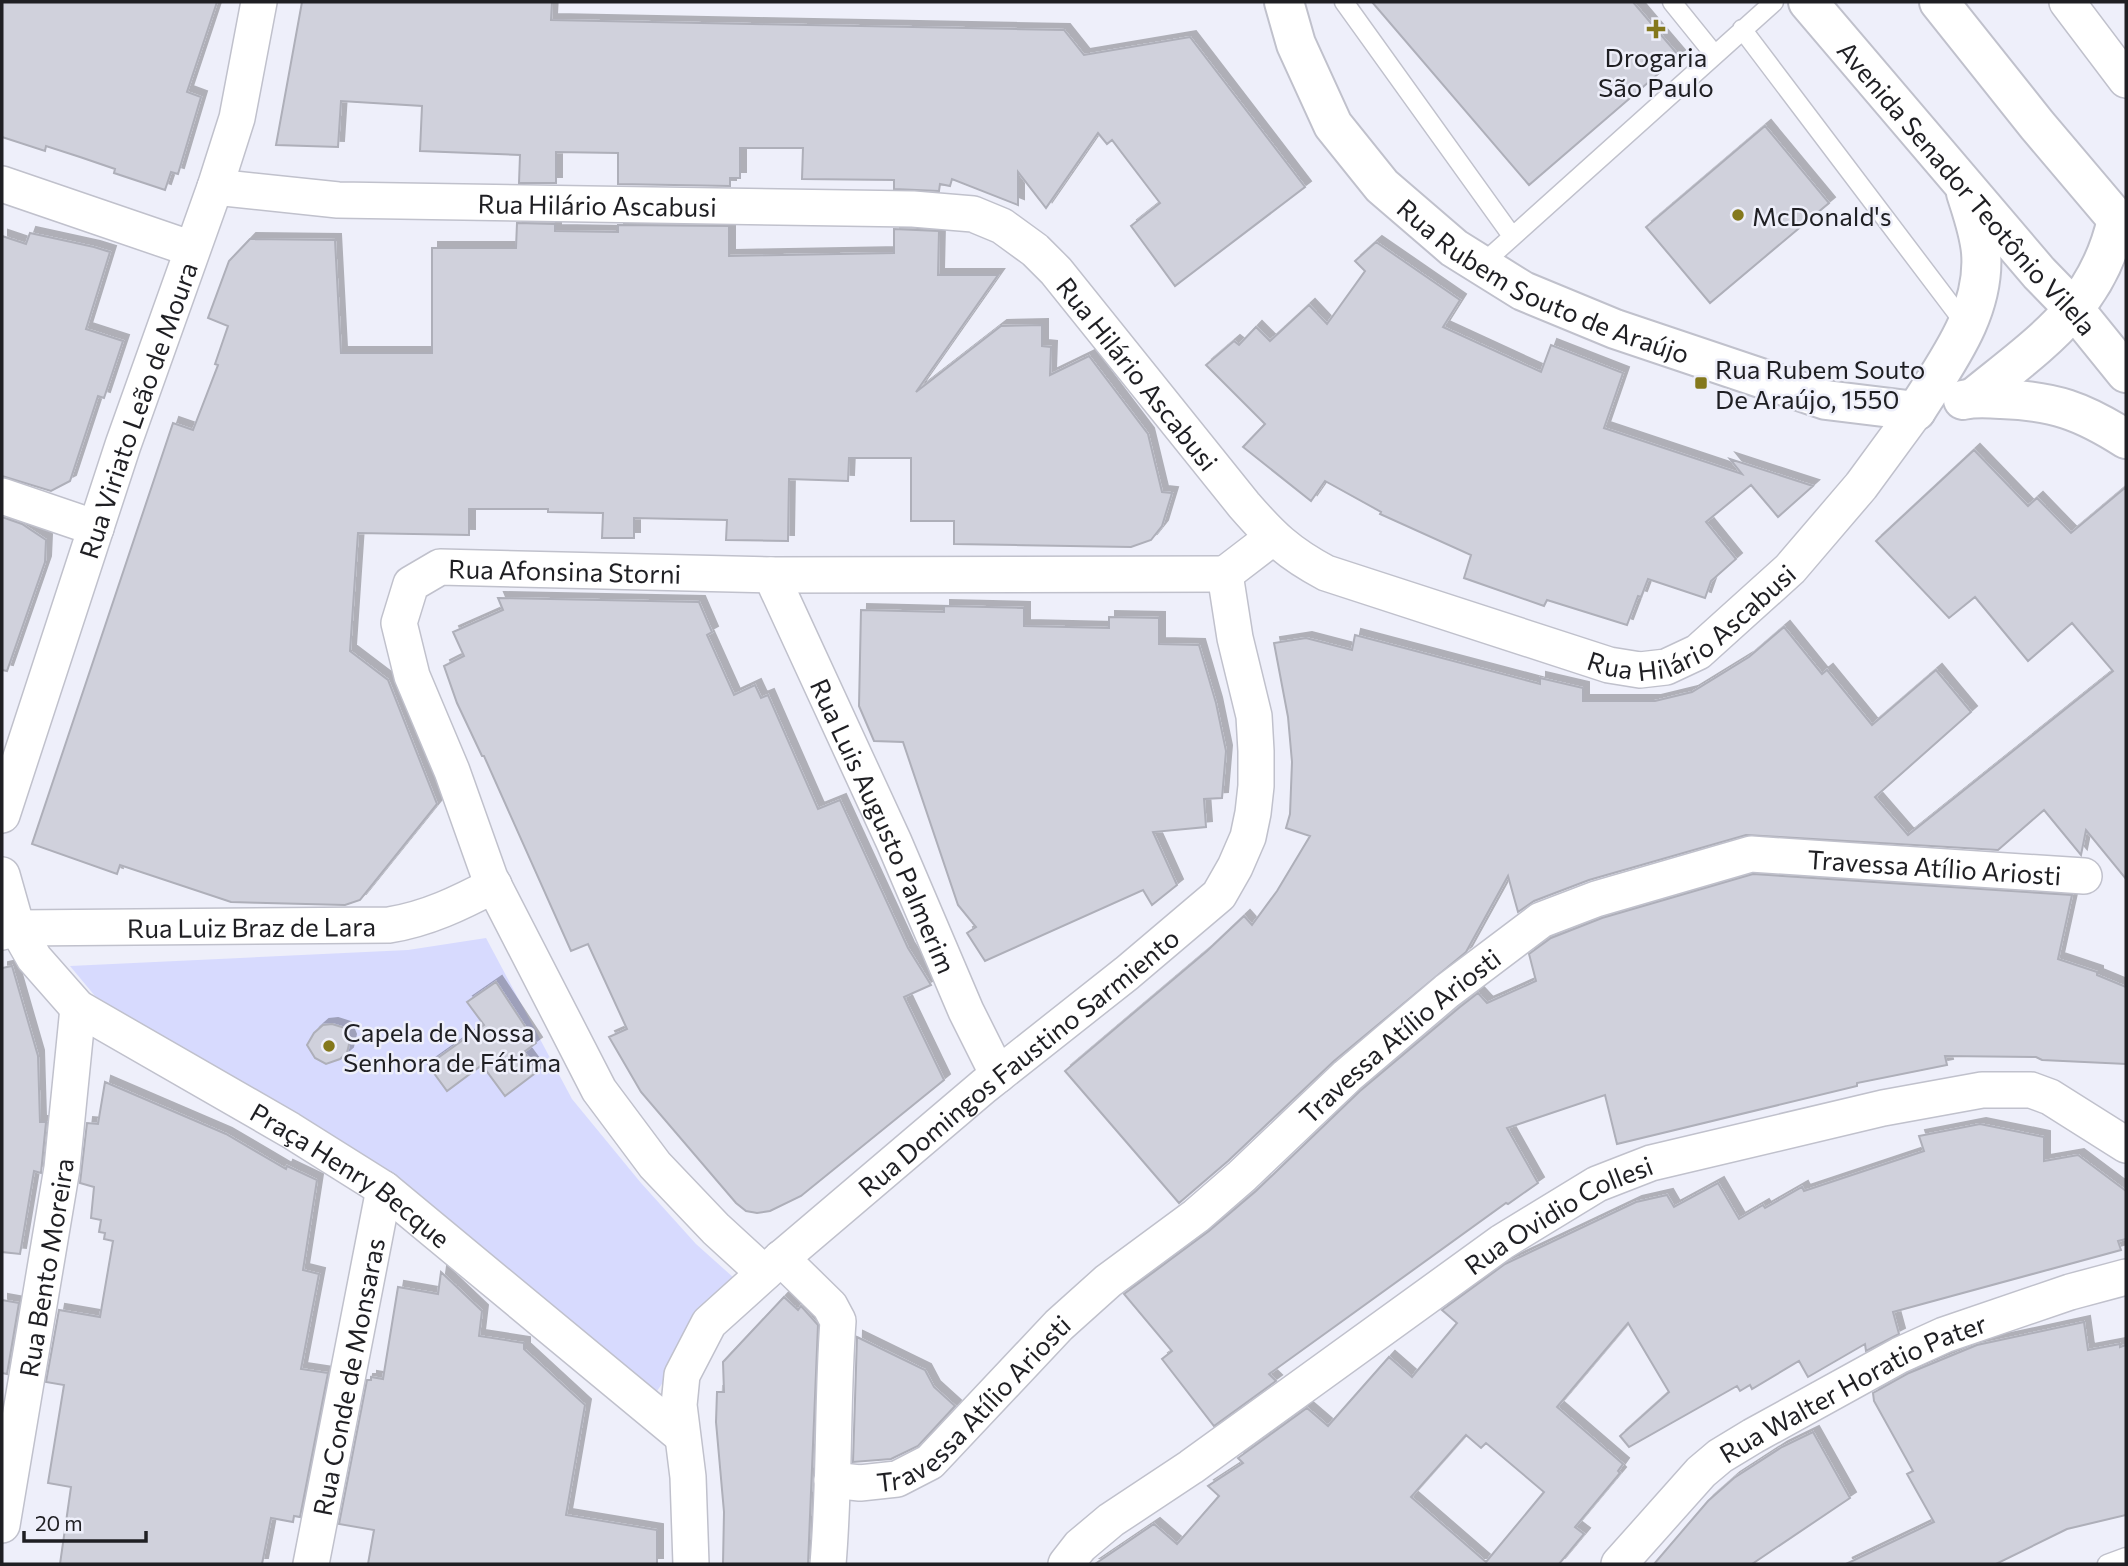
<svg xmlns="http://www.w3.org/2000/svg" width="2128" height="1566" viewBox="0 0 2128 1566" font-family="Commissioner,sans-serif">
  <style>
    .green { fill: #d7dafe }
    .building { fill: #d0d1dc; stroke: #aeafb9; stroke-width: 2; fill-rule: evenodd; filter: url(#shadow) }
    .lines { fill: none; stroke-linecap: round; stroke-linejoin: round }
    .lane-casing { stroke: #c0c1cc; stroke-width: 21 }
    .street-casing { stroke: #c0c1cc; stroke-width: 38 }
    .secondary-casing { stroke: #c0c1cc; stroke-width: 42 }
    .primary-casing { stroke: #c0c1cc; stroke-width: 42 }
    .lane { stroke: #fff; stroke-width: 18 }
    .street { stroke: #fff; stroke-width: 35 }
    .secondary { stroke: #fff; stroke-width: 38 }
    .primary { stroke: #fff; stroke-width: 38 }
    .poi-dot { fill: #84781c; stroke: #eeeffa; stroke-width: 2.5 }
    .labels { text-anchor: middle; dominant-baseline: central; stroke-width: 5; stroke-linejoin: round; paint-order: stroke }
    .poi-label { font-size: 26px; fill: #1f1f23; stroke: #eeeffa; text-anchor: start }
    .street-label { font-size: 26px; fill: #1f1f23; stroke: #eeeffa }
  </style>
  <defs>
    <filter id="shadow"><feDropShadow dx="6" dy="-6" stdDeviation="0" flood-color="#0004"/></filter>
  </defs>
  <rect width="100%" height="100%" fill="#eeeffa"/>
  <path class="green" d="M486 938 572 1099 641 1183 696 1244 734 1278 653 1397 389 1179 95 996 70 966 408 950Z"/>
  <path class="building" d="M2 2H217L187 92 201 97 178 174 171 172 165 190 114 173 115 169 80 157 46 146 45 151 2 137Z
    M302 2H552L551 20 1064 30 1084 55 1190 37 1305 187 1175 286 1131 226 1160 203 1112 140 1107 144 1098 133 1046 208 1018 172V205L952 179 950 186 940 184 939 191 894 189V180L802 179 803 148H740V178H730V186L618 184V153L556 152V183H519L520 155 420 151 422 106 341 101 338 147 276 145Z
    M1372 2H1633L1679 56 1529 185Z
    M1765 126 1829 203 1710 303 1646 227Z
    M517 223 555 224V231L618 232V225L729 226V256L894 253V229L939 231 938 275H998L916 392 1001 326 1042 325V346L1051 347 1050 375 1089 356 1148 434 1162 492 1172 493 1162 526 1151 540 1131 547 954 544V521H911V458H849L848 481 789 479 788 541 726 540 727 520 634 518V538H602L603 513 548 512V509H469V535L358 533 350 651 388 680 437 804 360 900 345 905 231 902 120 865 117 874 32 844 173 423 193 430 218 365 215 364 228 326 208 318 229 261 250 239 335 240 341 353H432V248H516Z
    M30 233 94 247 110 252 86 329 123 341 104 398 98 396 70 481 51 491 2 476V236L26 244Z
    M1376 242 1460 300 1443 327 1541 372 1551 345 1623 373 1604 428 1742 474 1730 459 1813 486 1778 517 1751 485 1706 522 1736 559 1711 581 1705 598 1648 579 1641 597 1638 596 1627 625 1547 600 1544 606 1464 578 1471 555 1380 514 1381 512 1325 481 1311 501 1243 447 1265 424 1206 365 1234 341 1239 345 1256 327 1270 341 1309 305 1327 324 1365 271 1355 261Z
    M1974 450 2028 506 2037 498 2071 533 2126 487V879L2086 830 2081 855 2044 810 1998 850 1746 835 1589 880 1534 901 1518 912 1508 876 1466 952 1334 1061 1228 1161 1179 1203 1065 1071 1207 951 1244 916 1252 925 1277 891 1310 836 1286 828 1290 814 1292 762 1288 717 1274 643 1306 638 1352 650 1355 635 1540 684V678L1583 688V701H1655L1692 692 1749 657 1784 627 1822 674 1827 670 1872 725 1936 670 1971 712 1875 797 1908 835 2113 671 2072 623 2028 661 1975 597 1949 618 1876 541Z
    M2 517 22 524 46 540 45 562 7 671 2 670Z
    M498 598 699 602 712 632 707 635 734 695 755 685 761 698 768 695 818 809 840 800 908 948 931 985 904 997 944 1080 801 1196 770 1211 757 1213 746 1211 736 1203 641 1092 609 1037 627 1029 588 944 571 951 484 756H482L457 703 444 666 464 656 453 632 503 610Z
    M944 606 1024 608V626L1109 628V617L1159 618V644L1199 645 1216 703 1226 751 1222 798 1204 799 1206 827 1153 832 1177 885 1152 905 1143 890 985 961 967 933 976 927 958 905 903 742 874 741 859 706 861 610 944 612Z
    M1753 874 2072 895 2058 959 2097 972V975L2126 987V1064L2042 1060 2036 1057 1945 1056 1947 1065 1857 1083V1086L1617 1144 1605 1095 1507 1128 1538 1183 1508 1204 1506 1203 1269 1374 1276 1381 1214 1426 1162 1359 1172 1351 1124 1294 1209 1231 1256 1191 1360 1091 1460 1007 1478 993 1487 1003 1536 981 1529 954 1551 938 1602 918Z
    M12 966 38 1056 40 1122H46L41 1173 34 1171 20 1254 2 1252V968Z
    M496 982 536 1043 524 1052 538 1071 505 1096 482 1065 447 1091 428 1065 484 1025 467 1002Z
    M332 1024 345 1028 350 1040 347 1053 340 1059 326 1064 315 1058 307 1045 314 1033 323 1025Z
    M105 1082 226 1134 286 1169 287 1166 317 1180 303 1270 319 1274 301 1369 328 1373 300 1517 294 1516 293 1522 271 1518 262 1564H60L71 1487 48 1483 64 1385 46 1382 59 1310 100 1317 113 1241 104 1239 105 1233 99 1232 101 1220 91 1218 94 1187 80 1183 87 1123 98 1124Z
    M1980 1124 2044 1137V1161L2078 1155 2126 1191V1239L2118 1241 2121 1250 1893 1312 1899 1334 1866 1351 1865 1344 1808 1377 1799 1361 1752 1389 1750 1385 1740 1391 1737 1386 1629 1447 1620 1436 1669 1392 1628 1323 1557 1407 1623 1464 1618 1471 1620 1473 1575 1527 1584 1534 1559 1564H1095L1154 1524 1177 1544 1219 1496 1208 1486 1243 1463 1238 1458 1307 1408 1328 1426 1389 1357 1412 1377 1457 1323 1442 1310 1505 1264 1636 1202 1667 1195 1674 1207 1718 1183 1739 1219 1763 1205 1765 1208 1802 1187 1804 1191 1924 1151 1919 1136ZM1466 1435 1481 1448 1486 1443 1544 1492 1486 1562 1411 1497Z
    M441 1272 482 1311 479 1336 524 1343V1349L585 1405 566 1515 657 1530V1564H368L374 1530 339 1524 367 1380H371V1377L383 1379 398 1287 438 1294Z
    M784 1297 798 1310 801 1306 818 1325 808 1564H723L724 1512 716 1422 717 1392H724L723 1362Z
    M2 1300 19 1303 7 1374 2 1373Z
    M2084 1322 2088 1350 2120 1344V1347L2126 1345V1515L2067 1529 1996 1564H1846L1934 1522 1907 1474 1913 1471 1874 1401 1873 1393 1909 1373 1977 1345Z
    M857 1337 925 1370 934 1387 955 1406 918 1446 891 1459 853 1462Z
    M1813 1432 1850 1498 1752 1564H1654L1708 1501 1734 1478 1782 1447Z"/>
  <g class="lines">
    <defs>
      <path id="lane" d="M1344 2 1512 236
        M1672 2 1714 54
        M1742 29 1966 325
        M1481 265 1774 2
        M2107 1564 2126 1557"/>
      <g id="street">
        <path d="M2067 2 2126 80"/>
        <path d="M2 184 192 249"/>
        <path id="s1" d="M215 187 338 200 913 209 973 214 1002 226 1035 250 1056 271 1244 505C1271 536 1288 553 1326 573L1609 665 1640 670 1666 667 1698 652 1790 569 1861 486 1916 411"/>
        <path d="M2 496 96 528"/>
        <path id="s2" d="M771 575 894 842 966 1011 998 1075"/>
        <path id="s3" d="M2 815 123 445 215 187 237 118 259 2"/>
        <path id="s4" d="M2 875 17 928 34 958 78 1008 290 1130 384 1189 681 1435"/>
        <path id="s5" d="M2 932 17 928 389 925C427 919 460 903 494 885"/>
        <path d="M781 1258 830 1306 838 1321C832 1402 835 1483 828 1564"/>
        <path id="s6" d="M764 1273 716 1229 655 1165 599 1090 490 878 452 771 412 676 399 623 411 584 440 567 771 575 1225 574"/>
        <path id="s7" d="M832 1480 860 1483 897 1479 930 1462 1059 1325 1108 1281 1196 1216 1242 1176 1347 1076 1447 991 1541 920 1596 899 1751 854 2084 876"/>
        <path id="s8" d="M2 1525 62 1168 78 1008"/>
        <path id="s9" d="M311 1564 384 1189"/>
        <path id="s10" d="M691 1564 688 1477 679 1405 682 1375 709 1323 770 1268 984 1086 1127 973 1219 895 1235 867 1248 837 1253 813 1256 786V751L1254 716 1235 638 1225 574 1272 538"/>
        <path id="s11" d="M1066 1564 1080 1546 1111 1520 1191 1467 1502 1242 1597 1184 1651 1163 1883 1108 1982 1090H2031L2050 1097 2126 1145"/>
        <path id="s12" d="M1619 1564 1701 1472 1720 1456 1753 1436 1900 1355 1944 1335 2070 1292 2126 1277"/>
      </g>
      <g id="secondary">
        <path id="s13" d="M1284 2 1296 44 1333 125 1382 186 1454 248 1523 291 1615 329 1826 400 1916 411"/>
      </g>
      <g id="primary">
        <path id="s14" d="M1808 2 2039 273 2075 310 2126 373"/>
        <path d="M1939 2 2037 125 2126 230"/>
        <path d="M1973 398C2039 344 2098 307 2117 219"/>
        <path d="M1963 400C1975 397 1988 398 2001 399 2054 401 2082 411 2126 439"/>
        <path d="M1916 411C1946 363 1986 312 1981 252 1979 231 1972 212 1966 193"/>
      </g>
    </defs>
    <use href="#lane" class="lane-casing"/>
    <use href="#street" class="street-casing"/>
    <use href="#secondary" class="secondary-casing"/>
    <use href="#primary" class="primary-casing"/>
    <use href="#lane" class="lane"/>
    <use href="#street" class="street"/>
    <use href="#secondary" class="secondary"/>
    <use href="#primary" class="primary"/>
  </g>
  <g class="poi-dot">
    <path d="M1652.5 18.5h7v7h7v7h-7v7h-7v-7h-7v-7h7z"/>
    <circle cx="1738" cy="215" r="7"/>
    <rect x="1694" y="376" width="14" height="14" rx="3.5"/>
    <circle cx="329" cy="1046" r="7"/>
  </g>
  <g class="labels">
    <g class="poi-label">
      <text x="1656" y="56" text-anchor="middle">Drogaria<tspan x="1656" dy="30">São Paulo</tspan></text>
      <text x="1752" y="215">McDonald's</text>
      <text x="1715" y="368">Rua Rubem Souto<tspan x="1715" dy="30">De Araújo, 1550</tspan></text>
      <text x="343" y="1031">Capela de Nossa<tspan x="343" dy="30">Senhora de Fátima</tspan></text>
    </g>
    <g class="street-label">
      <text stroke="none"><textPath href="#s14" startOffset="245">Avenida Senador Teotônio Vilela</textPath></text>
      <text stroke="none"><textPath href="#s1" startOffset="383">Rua Hilário Ascabusi</textPath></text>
      <text stroke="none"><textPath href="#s13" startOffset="401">Rua Rubem Souto de Araújo</textPath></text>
      <text stroke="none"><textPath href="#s1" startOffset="992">Rua Hilário Ascabusi</textPath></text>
      <text stroke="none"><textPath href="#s3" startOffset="427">Rua Viriato Leão de Moura</textPath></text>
      <text stroke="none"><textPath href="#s6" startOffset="956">Rua Afonsina Storni</textPath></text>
      <text stroke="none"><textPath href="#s1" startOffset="1664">Rua Hilário Ascabusi</textPath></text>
      <text stroke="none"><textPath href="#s2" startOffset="275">Rua Luis Augusto Palmerim</textPath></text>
      <text stroke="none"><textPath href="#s7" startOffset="1325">Travessa Atílio Ariosti</textPath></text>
      <text stroke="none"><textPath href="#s5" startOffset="250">Rua Luiz Braz de Lara</textPath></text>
      <text stroke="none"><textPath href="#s7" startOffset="738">Travessa Atílio Ariosti</textPath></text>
      <text stroke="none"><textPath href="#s10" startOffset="653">Rua Domingos Faustino Sarmiento</textPath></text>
      <text stroke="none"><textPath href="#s4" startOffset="476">Praça Henry Becque</textPath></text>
      <text stroke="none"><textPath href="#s11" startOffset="606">Rua Ovidio Collesi</textPath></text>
      <text stroke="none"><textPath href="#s8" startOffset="261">Rua Bento Moreira</textPath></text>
      <text stroke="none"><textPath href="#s9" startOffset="191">Rua Conde de Monsaras</textPath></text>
      <text stroke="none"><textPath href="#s12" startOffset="298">Rua Walter Horatio Pater</textPath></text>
      <text stroke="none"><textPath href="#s7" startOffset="172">Travessa Atílio Ariosti</textPath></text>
    </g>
  </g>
  <rect width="2128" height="1566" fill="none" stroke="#1f1f23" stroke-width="7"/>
  <path d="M24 1531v10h122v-10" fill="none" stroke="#1f1f23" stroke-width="3.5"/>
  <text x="35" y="1531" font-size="21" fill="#1f1f23" stroke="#eeeffa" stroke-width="5" paint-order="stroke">20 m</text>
</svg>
